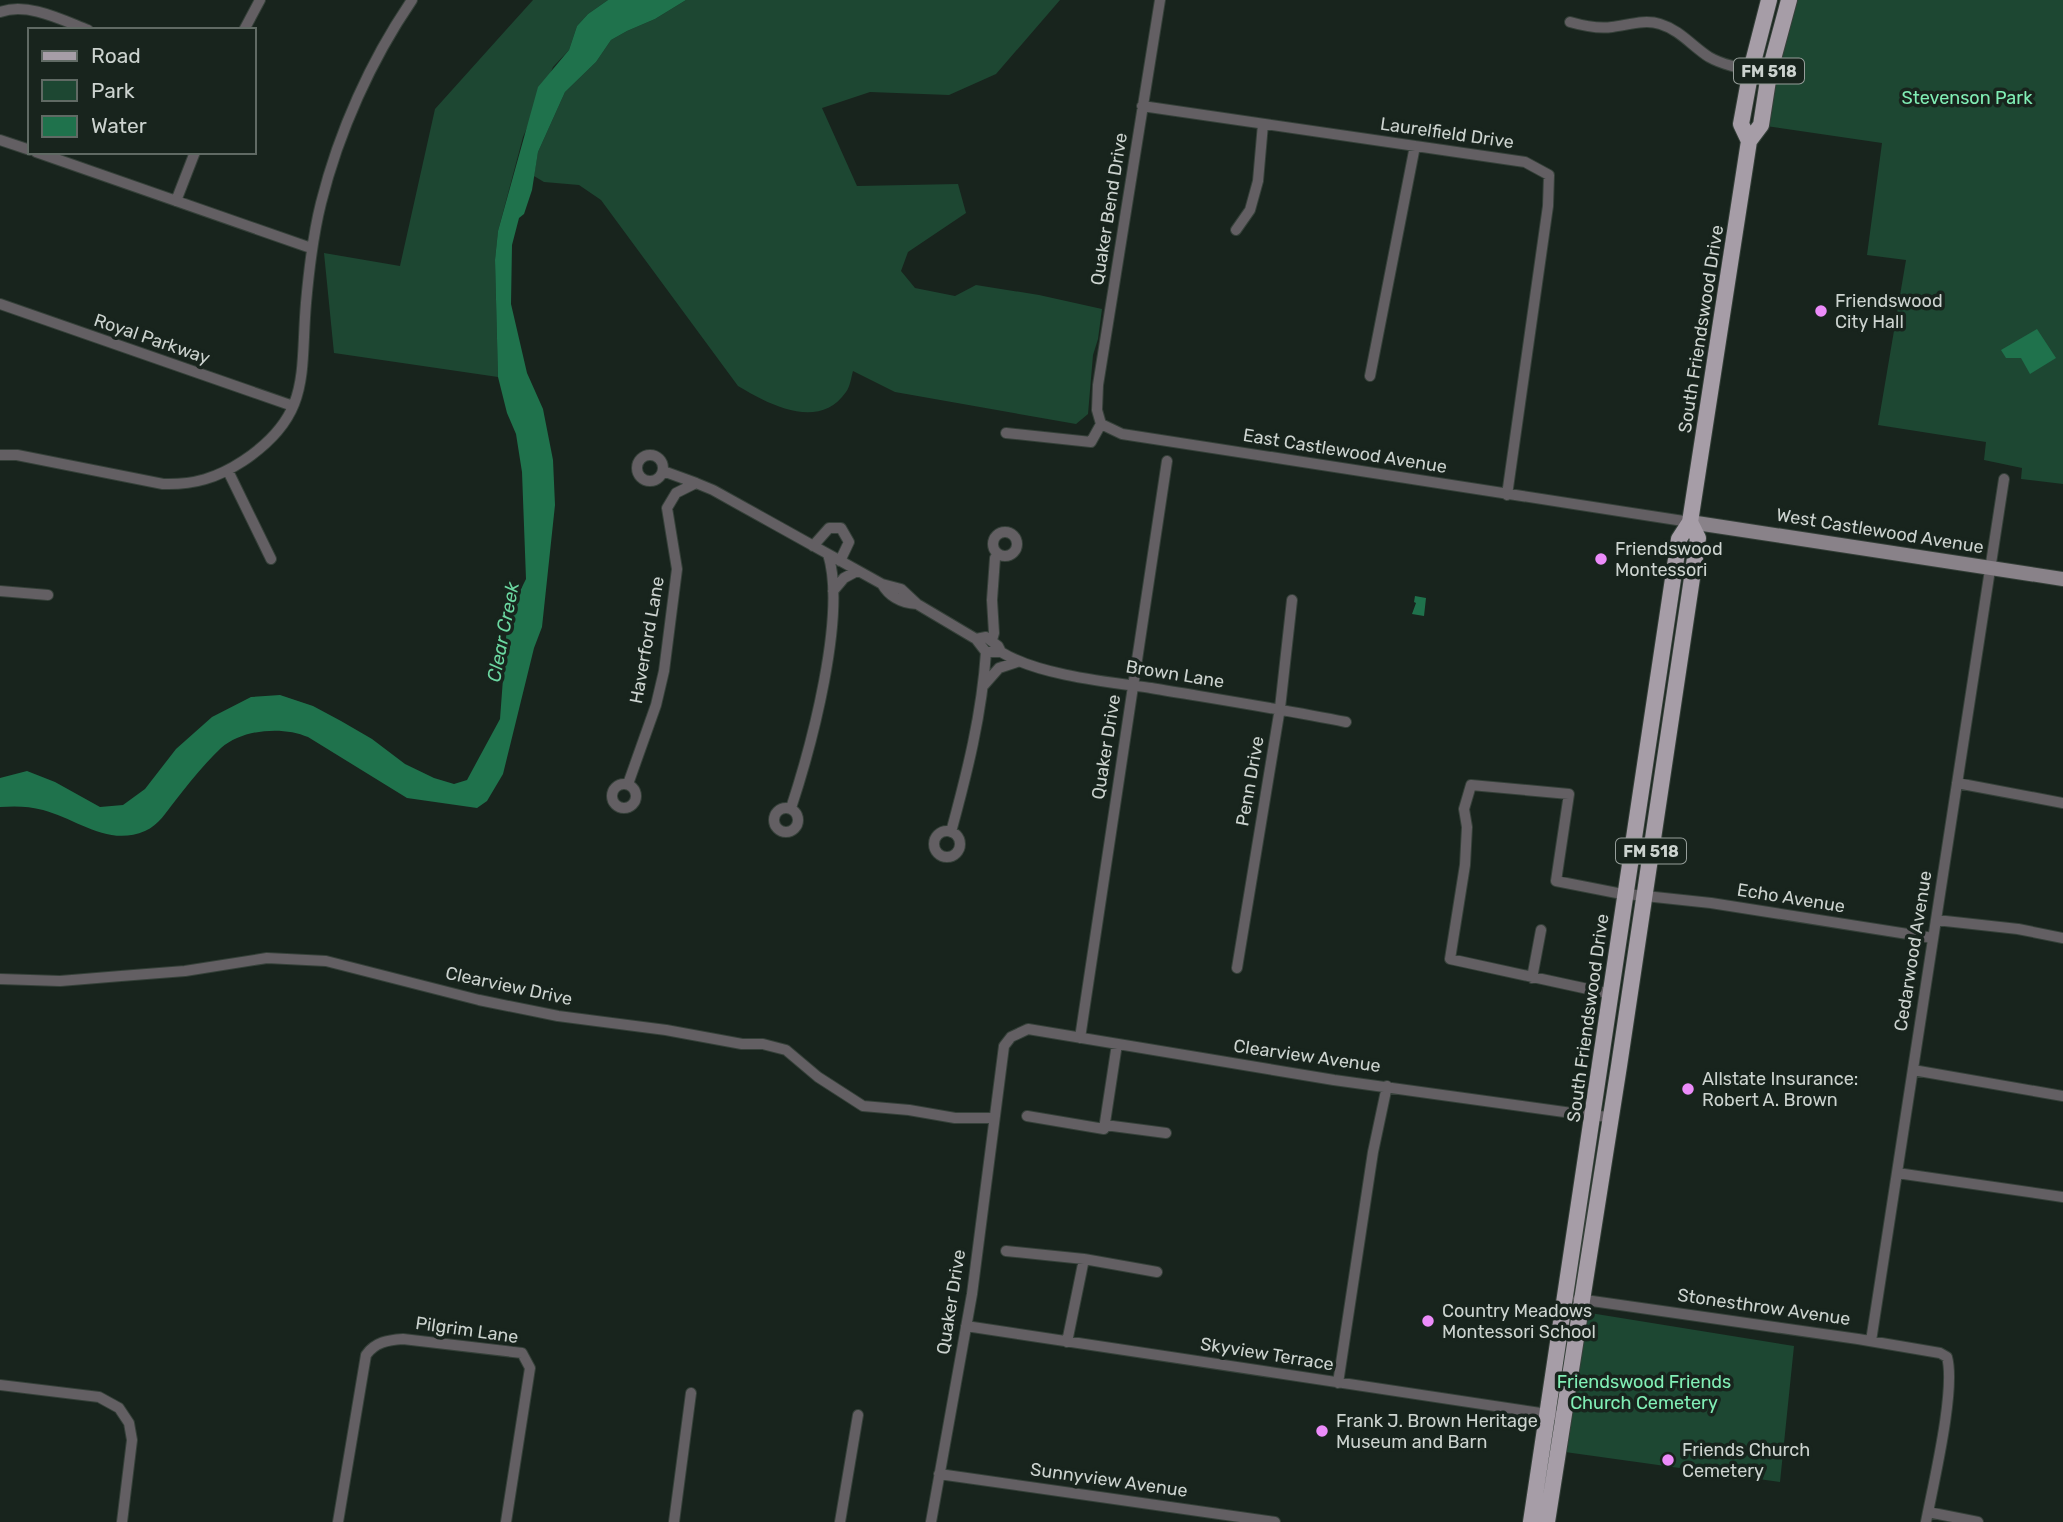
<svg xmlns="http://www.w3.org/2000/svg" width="2063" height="1522" viewBox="0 0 2063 1522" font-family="Rubik,sans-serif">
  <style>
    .green { fill: #1d4732 }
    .water { fill: #1f724c }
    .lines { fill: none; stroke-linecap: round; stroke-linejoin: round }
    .street-casing { stroke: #354039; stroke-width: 12 }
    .secondary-casing { stroke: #354039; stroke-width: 16 }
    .primary-casing { stroke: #354039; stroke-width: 18 }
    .street { stroke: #635f63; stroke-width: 10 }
    .secondary { stroke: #898289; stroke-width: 14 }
    .primary { stroke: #a69da7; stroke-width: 16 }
    .poi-dot { fill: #ec8cfa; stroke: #18241d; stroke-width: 2.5 }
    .labels { text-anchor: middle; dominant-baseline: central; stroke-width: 7; stroke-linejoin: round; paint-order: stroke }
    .shield { fill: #18241d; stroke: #969e9a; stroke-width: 2 }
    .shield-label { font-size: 16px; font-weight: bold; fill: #ccd3cf }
    .park-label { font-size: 18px; fill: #81eeb5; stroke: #18241d }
    .street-label { font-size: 18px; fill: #ccd3cf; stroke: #18241d }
    .poi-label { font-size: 18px; fill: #ccd3cf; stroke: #18241d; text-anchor: start }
    .water-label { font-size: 19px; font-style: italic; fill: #6bd8a1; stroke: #18241d }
  </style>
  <rect width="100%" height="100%" fill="#18241d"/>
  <path class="green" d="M533 0H608L588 14 577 26 569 50 553 67 523 137 498 231 495 260 498 377 334 353 324 253 400 266 435 109Z
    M686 0H1060L996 74 949 95 870 92 822 108 857 186 958 184 966 213 908 252 901 271 915 288 955 296 976 285 1039 295 1102 309 1098 339 1093 355 1088 414 1076 424 895 392 853 371C851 378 850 387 846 392 819 431 770 405 738 386L601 200 579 185 544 182 534 176 538 152 565 92 596 62 611 40 627 31 655 19Z
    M1796 0H2063V484L2021 479 2022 468 1984 460 1986 442 1878 425 1906 260 1867 255 1882 143 1766 126 1775 71Z
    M1584 1312 1794 1346 1780 1482 1565 1452Z"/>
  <path class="water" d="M608 0H686L655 19 627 31 611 40 596 62 565 92 538 152 532 190 524 214 519 218 512 245 511 304 527 373 543 409 553 460 555 505 542 627 534 648 503 774 487 801 477 808 407 798 308 737C283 726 243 729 221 748 205 763 189 783 175 801 166 812 159 825 145 831 108 847 77 819 43 810 29 806 14 806 0 807V778L27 771 55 782 100 807 123 805 145 789 176 749 212 717 251 697 280 695 313 706 341 721 372 739 405 764 434 778 454 784 467 780 500 719 507 625 513 605 526 579 522 472 516 434 507 413 498 377 495 260 498 231 538 87 569 50 577 26 588 14Z
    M2037 329 2056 358 2030 374 2021 358H2006L2001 350Z
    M1415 596 1426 598 1424 616 1412 614 1416 603 1414 602Z"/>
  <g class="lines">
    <defs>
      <path id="street" d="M0 12C28 2 62 20 88 30
        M1570 22C1584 26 1598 29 1612 27 1628 25 1645 19 1660 24 1680 30 1692 46 1709 57 1723 65 1740 68 1756 71
        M244 30 260 0
        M1142 106 1525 162 1549 175 1548 206 1507 495
        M0 140 30 150
        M36 152 311 248
        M176 201 195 152
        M1236 230 1250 210 1258 181 1263 124
        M0 304 293 406
        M1370 376 1415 146
        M1101 424 1122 434 1690 522
        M1101 424 1097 410 1098 385 1160 0
        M1006 433 1091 442 1101 424
        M637 468a13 13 0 1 1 26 0a13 13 0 1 1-26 0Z
        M0 455H17L163 484C194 485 217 478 243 461 312 415 300 374 306 303 309 269 313 235 321 203 339 131 371 60 412 0
        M228 471 271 559
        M663 471 696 483
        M993 544a12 12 0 1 1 24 0a12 12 0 1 1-24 0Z
        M813 546 829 528H841L849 542 840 561
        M882 584C890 598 902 603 917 604
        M0 591 48 595
        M833 591 844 578 857 571
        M992 640 994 633 992 600 995 558 998 554
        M1001 652C1038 675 1107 682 1151 688 1216 699 1281 709 1346 722
        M984 685 999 668 1017 662
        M1957 783 2063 803
        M612 796a12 12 0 1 1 24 0a12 12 0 1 1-24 0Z
        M628 784 656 705 664 671 677 569 667 508 676 493 696 483 713 490 882 584 901 589 917 604 976 639 986 652H1001L998 646 986 637 976 639
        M774 820a12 12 0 1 1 24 0a12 12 0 1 1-24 0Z
        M791 808C811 747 847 615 828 554
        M934 844a13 13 0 1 1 26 0a13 13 0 1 1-26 0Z
        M951 832C967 773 982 714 986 652
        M1936 920 2018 929 2063 938
        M1237 968 1280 708 1292 600
        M1532 978 1541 930
        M0 979 60 981 121 976 185 971 267 958 326 961 479 1000 558 1016 666 1030 742 1044H763L786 1050 818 1077 863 1106 909 1110 955 1118H994
        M1611 994 1450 959 1465 865 1467 827 1464 809 1471 785 1569 794 1556 881 1617 893 1711 903 1933 938
        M1080 1038 1167 461
        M1913 1070 2063 1096
        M1027 1116 1104 1129 1117 1044
        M1105 1125 1166 1133
        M1897 1173 2063 1197
        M1006 1251 1084 1259 1157 1272
        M1578 1299 1858 1339 1940 1353 1947 1357C1956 1390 1933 1485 1926 1522
        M966 1326 1554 1415
        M1871 1341 2004 479
        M1067 1342 1084 1259
        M1338 1383 1373 1152 1387 1086
        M0 1385 99 1397 119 1408 129 1423 132 1440 122 1522
        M939 1474 1275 1522
        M1928 1512 1978 1522
        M338 1522 366 1355C375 1342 388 1340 403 1339L522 1353 530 1368 506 1522
        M674 1522 691 1393
        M840 1522 858 1415
        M931 1522 972 1294 1004 1046 1011 1037 1028 1029 1334 1080 1579 1114 1609 1117"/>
      <path id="secondary" d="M1690 522 2063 579"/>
      <path id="primary" d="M1749 141 1741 124 1751 70 1769 0
        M1531 1522 1679 539 1690 522 1749 141 1761 125 1769 74 1789 0
        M1547 1522 1619 1066 1698 538 1690 522"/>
    </defs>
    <use href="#street" class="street-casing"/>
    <use href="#secondary" class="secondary-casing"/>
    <use href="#primary" class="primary-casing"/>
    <use href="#street" class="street"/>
    <use href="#secondary" class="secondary"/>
    <use href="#primary" class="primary"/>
  </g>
  <g class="poi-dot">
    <circle cx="1821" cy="311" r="7"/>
    <circle cx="1601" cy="559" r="7"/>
    <circle cx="1688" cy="1089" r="7"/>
    <circle cx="1428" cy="1321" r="7"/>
    <circle cx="1322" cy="1431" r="7"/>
    <circle cx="1668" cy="1460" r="7"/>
  </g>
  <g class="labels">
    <g class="shield">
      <rect x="1734" y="58.5" width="70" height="25" rx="5"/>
      <rect x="1616" y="838.5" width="70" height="25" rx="5"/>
    </g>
    <g class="shield-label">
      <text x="1769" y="71">FM 518</text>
      <text x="1651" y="851">FM 518</text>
    </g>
    <g class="park-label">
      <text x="1967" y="98">Stevenson Park</text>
      <text x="1644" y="1382">Friendswood Friends<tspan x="1644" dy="21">Church Cemetery</tspan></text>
    </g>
    <g class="street-label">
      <text transform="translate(1447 133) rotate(8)">Laurelfield Drive</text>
      <text transform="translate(1109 209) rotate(-81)">Quaker Bend Drive</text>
      <text transform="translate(1701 329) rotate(-81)">South Friendswood Drive</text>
      <text transform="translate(152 339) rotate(19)">Royal Parkway</text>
      <text transform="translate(1345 451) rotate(9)">East Castlewood Avenue</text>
      <text transform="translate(1880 531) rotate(9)">West Castlewood Avenue</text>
      <text transform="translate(647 640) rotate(-80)">Haverford Lane</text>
      <text transform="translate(1175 674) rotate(9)">Brown Lane</text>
      <text transform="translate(1106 747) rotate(-81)">Quaker Drive</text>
      <text transform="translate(1250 781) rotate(-80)">Penn Drive</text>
      <text transform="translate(1791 898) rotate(9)">Echo Avenue</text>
      <text transform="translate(1913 951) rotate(-81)">Cedarwood Avenue</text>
      <text transform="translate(509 986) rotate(12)">Clearview Drive</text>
      <text transform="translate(1588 1018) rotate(-82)">South Friendswood Drive</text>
      <text transform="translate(1307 1056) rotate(8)">Clearview Avenue</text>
      <text transform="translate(951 1302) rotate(-81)">Quaker Drive</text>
      <text transform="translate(1764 1307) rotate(8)">Stonesthrow Avenue</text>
      <text transform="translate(467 1330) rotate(8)">Pilgrim Lane</text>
      <text transform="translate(1267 1354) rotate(9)">Skyview Terrace</text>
      <text transform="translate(1109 1480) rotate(8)">Sunnyview Avenue</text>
    </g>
    <g class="poi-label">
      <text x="1835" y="301">Friendswood<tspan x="1835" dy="21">City Hall</tspan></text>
      <text x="1615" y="549">Friendswood<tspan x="1615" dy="21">Montessori</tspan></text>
      <text x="1702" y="1079">Allstate Insurance:<tspan x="1702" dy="21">Robert A. Brown</tspan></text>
      <text x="1442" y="1311">Country Meadows<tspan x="1442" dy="21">Montessori School</tspan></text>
      <text x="1336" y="1421">Frank J. Brown Heritage<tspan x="1336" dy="21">Museum and Barn</tspan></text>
      <text x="1682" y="1450">Friends Church<tspan x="1682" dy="21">Cemetery</tspan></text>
    </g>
    <g class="water-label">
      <text transform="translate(503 632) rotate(-79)">Clear Creek</text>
    </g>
  </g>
  <rect x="28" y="28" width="228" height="126" fill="#18241d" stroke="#606a64" stroke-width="2"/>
  <rect x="42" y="51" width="35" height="10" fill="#a69da7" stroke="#606a64" stroke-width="2"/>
  <text x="91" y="63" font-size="21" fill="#ccd3cf">Road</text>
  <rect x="42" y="80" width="35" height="21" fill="#1d4732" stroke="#606a64" stroke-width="2"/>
  <text x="91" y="98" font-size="21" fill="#ccd3cf">Park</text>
  <rect x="42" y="116" width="35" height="21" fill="#1f724c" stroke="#606a64" stroke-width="2"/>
  <text x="91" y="133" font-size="21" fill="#ccd3cf">Water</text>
</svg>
